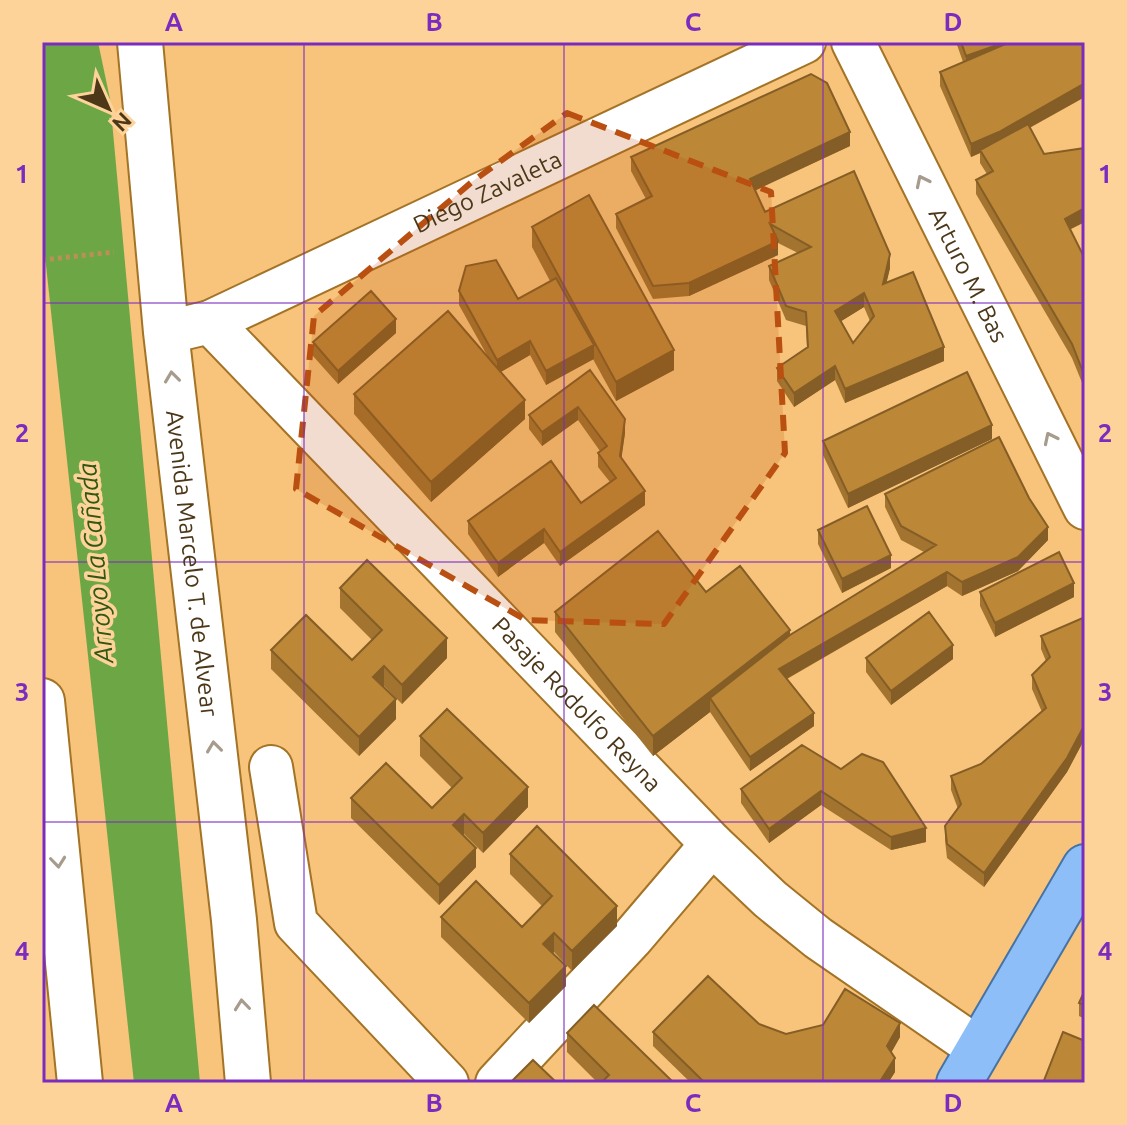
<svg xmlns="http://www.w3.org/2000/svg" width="1127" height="1125" viewBox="0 0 1127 1125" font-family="Ubuntu,sans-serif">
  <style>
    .water { fill: #6da745 }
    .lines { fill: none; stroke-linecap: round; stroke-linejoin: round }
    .street-casing { stroke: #a37326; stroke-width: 46 }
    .secondary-casing { stroke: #a37326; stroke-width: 48 }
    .primary-casing { stroke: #4673a5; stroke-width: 48 }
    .path { stroke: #b99056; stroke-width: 5; stroke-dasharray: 4 4; stroke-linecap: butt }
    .street { stroke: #fff; stroke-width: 42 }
    .secondary { stroke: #fff; stroke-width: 44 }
    .primary { stroke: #8ebef7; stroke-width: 44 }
    .wall { fill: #a2742f; fill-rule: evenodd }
    .shaded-wall { fill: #845e26 }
    .building { fill: #bc8737; stroke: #845e26; stroke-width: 2; fill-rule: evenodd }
    .oneway { stroke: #a69b8c }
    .marked { fill: #b94f10; fill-opacity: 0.2; stroke: #b94f10; stroke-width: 6; stroke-dasharray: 16 10; stroke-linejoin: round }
    .grid { fill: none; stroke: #7b2cbf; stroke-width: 2; stroke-opacity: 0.55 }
    .labels { text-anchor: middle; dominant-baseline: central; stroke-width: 7; stroke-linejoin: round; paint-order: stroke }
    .street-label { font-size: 24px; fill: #4c3718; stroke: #fdd39a }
    .water-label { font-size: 26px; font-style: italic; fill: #315713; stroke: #fdd39a }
    .neatline { fill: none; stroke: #7b2cbf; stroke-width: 3 }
    .grid-label { font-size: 26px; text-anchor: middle; font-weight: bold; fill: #7b2cbf }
  </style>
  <rect width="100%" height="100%" fill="#f8c37a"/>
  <path class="water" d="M42 42H98L110 99 200 1083H134L42 228Z"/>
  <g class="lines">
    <defs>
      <g id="street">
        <path id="s1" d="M853 42 1085 508"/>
        <path id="s2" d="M210 322 712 844 770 899 818 938 979 1049"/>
        <path id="s3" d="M185 328 210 322 804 42"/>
        <path d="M271 767 296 923 447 1083"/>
        <path d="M497 1083 631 939 712 844"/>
      </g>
      <g id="secondary">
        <path id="s4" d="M140 42 166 332 234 920 248 1083"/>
        <path d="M42 701 80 1083"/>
      </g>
      <path id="primary" d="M959 1083 1085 867"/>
    </defs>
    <use href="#street" class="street-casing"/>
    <use href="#secondary" class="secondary-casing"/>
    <use href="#primary" class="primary-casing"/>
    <path class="path" d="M42 260 114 252"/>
    <use href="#street" class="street"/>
    <use href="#secondary" class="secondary"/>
    <use href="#primary" class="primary"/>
  </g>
  <path class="wall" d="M956 42H1085L1030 128 1070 229 1085 259V390L1072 358 976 194V180L987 174 980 163V153L971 157 940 86V72L963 62Z
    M850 146 755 190 765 212 890 268 886 283 944 361 845 403 835 380 794 407 777 381V368L807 347 806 326 786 320 769 280V266L798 253 778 243V255L689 296 653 299 616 228V214L646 199 631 171V157ZM864 307 870 321 853 343 841 321Z
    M532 227 674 370 616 401 593 359 546 385 530 355 501 372 525 419 431 502 354 414V394L488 357 459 305V291L518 299 550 281 532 247Z
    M396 333 338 384 313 356V342Z
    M590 370 625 433 621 458 645 505 560 566 544 543 498 577 468 534V521L581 503 610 482 598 467V453L600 451 578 420 542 446 529 429V415Z
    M992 439 848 508 823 455V441Z
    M885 494 1048 540 1018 571 962 596 947 586 787 679 814 726 750 771 710 712 653 756 555 632V612L706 592 790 635 924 552 901 540 885 507Z
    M818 530 891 568 842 593 818 544Z
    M340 588 447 658 402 704 384 686H383L396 719 359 756 271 669V650L352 660 372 640 340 608Z
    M980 592 1074 597 995 637 980 606Z
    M1085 617V738L1067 772 984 887 947 858 945 840V826L958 809 951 790V776L981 764 1042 712 1032 689V675L1046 661 1041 649V636Z
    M866 658 953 659 891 705 866 672Z
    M420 736 528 807 483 853 464 834 463 835 476 867 439 905 351 818V798L432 808 452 788 420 756Z
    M802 745 926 842 891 850 821 805 769 843 741 803V789Z
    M510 854 617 926 572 971 554 952 553 953 566 986 529 1023 441 937V917L522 927 542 906 510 874Z
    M1085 990V1019L1079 1016V1003Z
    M759 1024 786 1034 900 1037 891 1053 895 1072 888 1083H691L653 1046V1032Z
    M567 1033 674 1083H598L567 1052Z"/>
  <path class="shaded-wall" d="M1006 42H1027L966 70V56Z
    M1085 83V97L999 145 980 150V153L971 157V144Z
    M850 132V146L750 193V179Z
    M1085 208V222L1065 232V219Z
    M778 241V255L689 296V283Z
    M890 254V268L883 298V284Z
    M864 293V307L835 325V311Z
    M396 319V333L338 384V371Z
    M530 341V355L497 374V360Z
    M594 345V359L546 385V371Z
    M944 347V361L845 403V389Z
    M674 350V370L616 401V382Z
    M835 366V380L794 407V393Z
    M525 400V419L431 502V482Z
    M578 407V420L542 446V432Z
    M625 419V433L620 469V456Z
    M992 425V439L848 508V494Z
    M645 491V505L560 566V552Z
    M1048 527V540L1018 571 962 596V582Z
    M544 529V543L498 577V563Z
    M891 555V568L842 593V579Z
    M947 572V586L779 683V669Z
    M1074 583V597L995 637V623Z
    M790 630V649L710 698V712L653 756V736Z
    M447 638V658L402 704V685Z
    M953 645V659L891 705V691Z
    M384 666V686L373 696V677Z
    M396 699V719L359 756V737Z
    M814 713V726L750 771V757Z
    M1085 724V738L1067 772 984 887V873Z
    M528 787V807L483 853V833Z
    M821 791V805L769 843V829Z
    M464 814V834L453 845V825Z
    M926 828V842L891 850V837Z
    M476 848V867L439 905V885Z
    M617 906V926L572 971V951Z
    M554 933V952L543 963V944Z
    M566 966V986L529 1023V1003Z
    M900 1023V1037L887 1060V1046Z
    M895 1058V1072L888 1083H879Z"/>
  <path class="building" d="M961 42H1006L966 56Z
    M1010 42H1085V83L999 132 971 144 940 72Z
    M811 74 827 83 850 132 750 179 765 212 854 171 890 254 883 284 913 272 944 347 845 389 835 366 794 393 777 368 808 347 806 312 786 306 769 266 811 247 770 224 778 241 689 283 653 286 616 214 652 196 631 157ZM864 293 874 316 853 343 835 311Z
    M1028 124 1044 154 1085 148V208L1065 219 1085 259V377L1072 344 976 180 993 171 980 150Z
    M589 195 674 350 616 382 532 227Z
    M496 260 518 299 556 278 594 345 546 371 530 341 497 360 459 291 466 266Z
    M371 291 396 319 338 371 313 342Z
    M448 311 525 400 431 482 354 394Z
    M590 370 625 419 620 456 645 491 560 552 544 529 498 563 468 521 551 461 581 503 616 478 598 453 607 446 578 407 542 432 529 415Z
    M967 372 992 425 848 494 823 441Z
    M999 437 1029 498 1048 527 1018 557 962 582 947 572 779 669 814 713 750 757 710 698 790 635 936 545 901 526 885 494Z
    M867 506 891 555 842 579 818 530Z
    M658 531 706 592 740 566 790 630 653 736 555 612Z
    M1059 552 1074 583 995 623 980 592Z
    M367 560 447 638 402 685 384 666 373 677 396 699 359 737 271 650 306 615 352 660 382 630 340 588Z
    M929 612 953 645 891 691 866 658Z
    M1085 617V724L1067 758 984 873 947 844 945 826 961 804 951 776 981 764 1046 708 1032 675 1050 657 1041 636Z
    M447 709 528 787 483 833 464 814 453 825 476 848 439 885 351 798 386 763 432 808 462 778 420 736Z
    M802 745 841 769 862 754 883 762 926 828 891 837 821 791 769 829 741 789Z
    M537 826 617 906 572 951 554 933 543 944 566 966 529 1003 441 917 476 881 522 927 552 896 510 854Z
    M708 976 759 1024 786 1034 823 1025 845 989 900 1023 887 1046 895 1058 879 1083H705L653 1032Z
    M1085 990V1005L1079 1003Z
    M594 1005 674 1083H601L609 1075 567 1033Z
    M1063 1032 1085 1041V1083H1043Z
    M533 1060 557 1083H510Z"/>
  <defs><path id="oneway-chevron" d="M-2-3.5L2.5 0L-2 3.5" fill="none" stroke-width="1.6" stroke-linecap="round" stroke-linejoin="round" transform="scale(2)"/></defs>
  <g class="oneway">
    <use href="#oneway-chevron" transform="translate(922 181) rotate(-116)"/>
    <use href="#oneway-chevron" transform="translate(172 377) rotate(-97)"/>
    <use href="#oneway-chevron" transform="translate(1050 438) rotate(-116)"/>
    <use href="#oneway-chevron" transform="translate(214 747) rotate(-97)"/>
    <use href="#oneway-chevron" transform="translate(58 862) rotate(84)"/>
    <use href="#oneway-chevron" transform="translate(242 1005) rotate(-96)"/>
  </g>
  <path class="marked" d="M567 113 771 192 785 453 664 624 526 620 296 489 314 316 473 181Z"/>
  <path class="grid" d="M304 42V1083M564 42V1083M823 42V1083M42 303H1085M42 562H1085M42 822H1085"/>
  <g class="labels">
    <g class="street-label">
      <text stroke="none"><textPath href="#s3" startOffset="332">Diego Zavaleta</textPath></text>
      <text stroke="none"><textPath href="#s1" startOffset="260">Arturo M. Bas</textPath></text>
      <text stroke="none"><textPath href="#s4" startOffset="524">Avenida Marcelo T. de Alvear</textPath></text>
      <text stroke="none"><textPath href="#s2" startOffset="530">Pasaje Rodolfo Reyna</textPath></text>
    </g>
    <g class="water-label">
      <text transform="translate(95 563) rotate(-95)">Arroyo La Cañada</text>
    </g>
  </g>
  <rect width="1127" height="1125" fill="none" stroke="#fdd39a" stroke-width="88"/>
  <g transform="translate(108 108) rotate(135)" stroke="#fdd39a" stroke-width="6" paint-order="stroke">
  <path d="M0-6L14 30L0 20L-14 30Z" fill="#4c3718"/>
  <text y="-12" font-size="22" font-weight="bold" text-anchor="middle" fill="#4c3718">N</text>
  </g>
  <rect x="44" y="44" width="1039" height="1037" class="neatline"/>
  <g class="grid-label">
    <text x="174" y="31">A</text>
    <text x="434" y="31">B</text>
    <text x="693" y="31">C</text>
    <text x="953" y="31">D</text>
    <text x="22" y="183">1</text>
    <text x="1105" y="183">1</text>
    <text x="22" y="442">2</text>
    <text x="1105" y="442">2</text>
    <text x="22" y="701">3</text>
    <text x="1105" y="701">3</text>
    <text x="22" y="960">4</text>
    <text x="1105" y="960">4</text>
    <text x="174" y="1112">A</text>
    <text x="434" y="1112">B</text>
    <text x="693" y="1112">C</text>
    <text x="953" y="1112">D</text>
  </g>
</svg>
